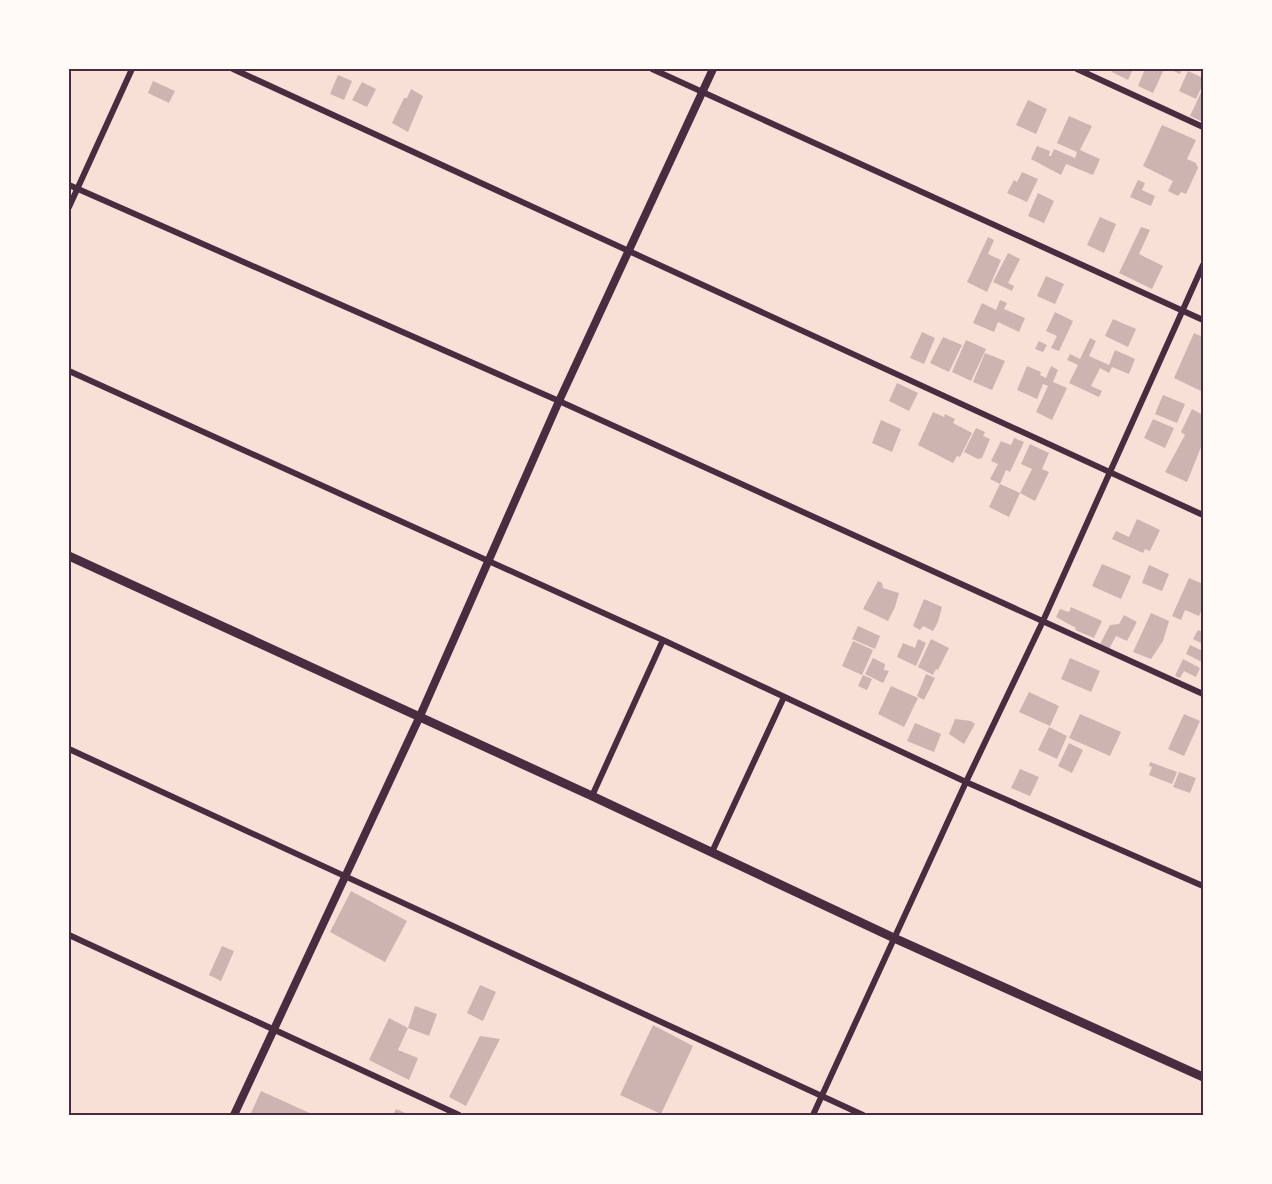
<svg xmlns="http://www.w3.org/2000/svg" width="1272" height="1184" viewBox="0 0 1272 1184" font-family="Lato,sans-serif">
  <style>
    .building { fill: #ccb4b1 }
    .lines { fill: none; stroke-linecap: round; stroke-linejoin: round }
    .minor { stroke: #4a2c40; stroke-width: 6 }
    .tertiary { stroke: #4a2c40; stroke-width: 8 }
    .primary { stroke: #4a2c40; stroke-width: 9 }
    .neatline { fill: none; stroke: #4a2c40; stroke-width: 2 }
  </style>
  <rect width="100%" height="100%" fill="#f7e1d7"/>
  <path class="building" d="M1113 69H1133L1128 80 1112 72Z
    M1145 69H1164L1153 93 1138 86Z
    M1169 69H1182L1180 74Z
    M1188 71 1203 78V84L1196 99 1179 91Z
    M338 75 352 81 344 100 330 94Z
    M153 81 175 91 169 103 148 93Z
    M362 82 376 89 367 107 352 100Z
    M1203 88V122L1190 116Z
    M411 89 423 96 408 132 392 123 404 98H407Z
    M1028 100 1047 109 1036 134 1016 125Z
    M1069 116 1092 126 1080 150 1100 159 1093 175 1066 164 1061 175 1031 159 1037 146 1050 151 1049 156H1051L1054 149 1075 158 1077 152 1057 143Z
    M1162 125 1196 140 1187 159 1196 163 1198 168 1186 194 1181 192 1178 196 1168 191 1173 181 1143 166Z
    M1022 172 1038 179 1027 202 1007 193 1014 180 1017 182Z
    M1138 180 1145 183 1142 190 1155 196 1151 206 1130 197Z
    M1038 193 1054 201 1044 223 1028 216Z
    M1100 217 1116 224 1104 253 1087 245Z
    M1141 227 1150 230 1139 254 1163 266 1152 289 1119 273Z
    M988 237 994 240 988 254 1001 260 987 292 967 282Z
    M1008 253 1020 259 1008 283 1014 286 1012 291 993 282Z
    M1046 276 1064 284 1055 304 1037 296Z
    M1000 300 1007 303 1004 309 1025 318 1019 332 998 322 994 332 973 323 982 303 996 310Z
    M1055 312 1073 321 1059 351 1051 348 1057 336 1046 331Z
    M1113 319 1136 329 1128 347 1105 336Z
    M922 332 935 338 924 364 910 358Z
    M1194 333 1203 337V392L1174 378Z
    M943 337 962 345 949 372 930 363Z
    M1090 338 1096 341 1089 356 1109 365 1115 350 1135 359 1129 374 1112 367 1109 373 1100 368 1091 386 1102 391 1099 397 1069 383 1078 365 1067 360 1070 354 1080 359Z
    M966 340 986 349 971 381 952 372Z
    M1039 341 1047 345 1043 352 1035 349Z
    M985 353 1005 361 992 390 973 382Z
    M1027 366 1041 372 1040 375 1046 378 1051 366 1058 370 1053 382 1067 388 1052 420 1036 412 1048 386 1043 384 1037 399 1017 390Z
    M897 383 918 393 909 411 889 401Z
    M1163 395 1185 404 1177 423 1155 414Z
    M1192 409 1203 415V442L1187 482 1165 472 1185 435 1181 432Z
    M933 412 944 417 945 414 955 419 953 423 972 433 960 457 957 456 953 463 918 445Z
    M1153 419 1174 428 1165 448 1144 438Z
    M881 420 901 429 892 452 872 443Z
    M976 428 985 432 983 436 990 439 982 458 978 459 964 452Z
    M1014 438 1024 442 1010 472 1006 470 1000 484 990 479 998 464 991 461 1001 441 1011 445Z
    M1030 444 1049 453 1042 469 1049 472 1035 501 1020 493 1009 517 989 507 1000 484 1020 493 1032 469 1021 464Z
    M1137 519 1160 530 1150 551 1145 549 1143 553 1112 539 1116 531 1129 537Z
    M1102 564 1131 576 1121 599 1092 586Z
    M1149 565 1169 574 1162 591 1142 583Z
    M1189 578 1203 584V607L1199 616 1185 610 1181 620 1172 616Z
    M878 581 882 583 883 588 899 593 895 607 888 621 863 609Z
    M924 599 942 607 938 622 933 631 923 626 920 630 913 626Z
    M1071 607 1102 621 1094 638 1075 630 1076 628 1056 617 1060 609 1069 612Z
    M1151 613 1169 621 1163 641 1151 659 1133 652Z
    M1124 615 1137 622 1127 641 1116 636 1109 649 1100 644 1110 625 1119 624Z
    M858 626 880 636 875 649 852 639Z
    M1198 630 1203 632V644L1193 639Z
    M918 639 926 643 916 666 897 657 903 643 915 648Z
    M931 639 949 648 938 670 936 669 933 675 918 667Z
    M853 641 873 650 862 675 842 666Z
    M1190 645 1203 651 1202 662 1186 654Z
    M873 658 885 664 884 670 889 671 883 683 865 674Z
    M1070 658 1100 671 1091 692 1061 679Z
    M1183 659 1200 668 1196 677 1184 671 1180 678 1175 676Z
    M926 674 935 678 924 700 917 696Z
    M863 675 872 679 867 690 858 686Z
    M891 686 918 698 904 727 878 714Z
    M1029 692 1059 706 1050 726 1019 712Z
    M1080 714 1121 732 1110 756 1069 738Z
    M1184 714 1200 721 1184 756 1168 749Z
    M955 719 971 721 975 724 964 744 949 734Z
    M915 723 941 734 934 752 907 741Z
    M1049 727 1067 736 1057 759 1038 750Z
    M1069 743 1083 750 1072 773 1058 766Z
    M1150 762 1177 772 1172 784 1149 775 1152 767 1149 766Z
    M1020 769 1039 777 1030 796 1011 788Z
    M1179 772 1196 778 1190 793 1173 787Z
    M351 891 407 921 385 962 330 932Z
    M222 946 234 951 221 981 209 975Z
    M480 985 496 992 483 1021 467 1013Z
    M415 1006 437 1014 429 1036 408 1028Z
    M389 1018 408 1028 398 1050 418 1058 409 1080 369 1060Z
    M653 1025 693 1046 661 1114 620 1095Z
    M480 1036 500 1039 466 1106 449 1097Z
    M261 1091 314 1115H250Z
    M396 1109 410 1115H393Z"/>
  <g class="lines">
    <path class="minor" d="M233 69 1203 515
      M652 69 1203 320
      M1077 69 1203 127
      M69 185 559 401 1203 694
      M69 207 132 69
      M69 371 663 640 966 782 1203 886
      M69 749 863 1115
      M592 796 663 640
      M712 852 784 697
      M69 935 459 1115
      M813 1115 966 782 1043 621 1203 265"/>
    <path class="tertiary" d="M234 1115 420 716 559 401 713 69"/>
    <path class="primary" d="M69 556 592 796 894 938 1203 1077"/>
  </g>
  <rect width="1272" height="1184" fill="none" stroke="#fffaf5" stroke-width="141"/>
  <rect x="70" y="70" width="1132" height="1044" class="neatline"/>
</svg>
